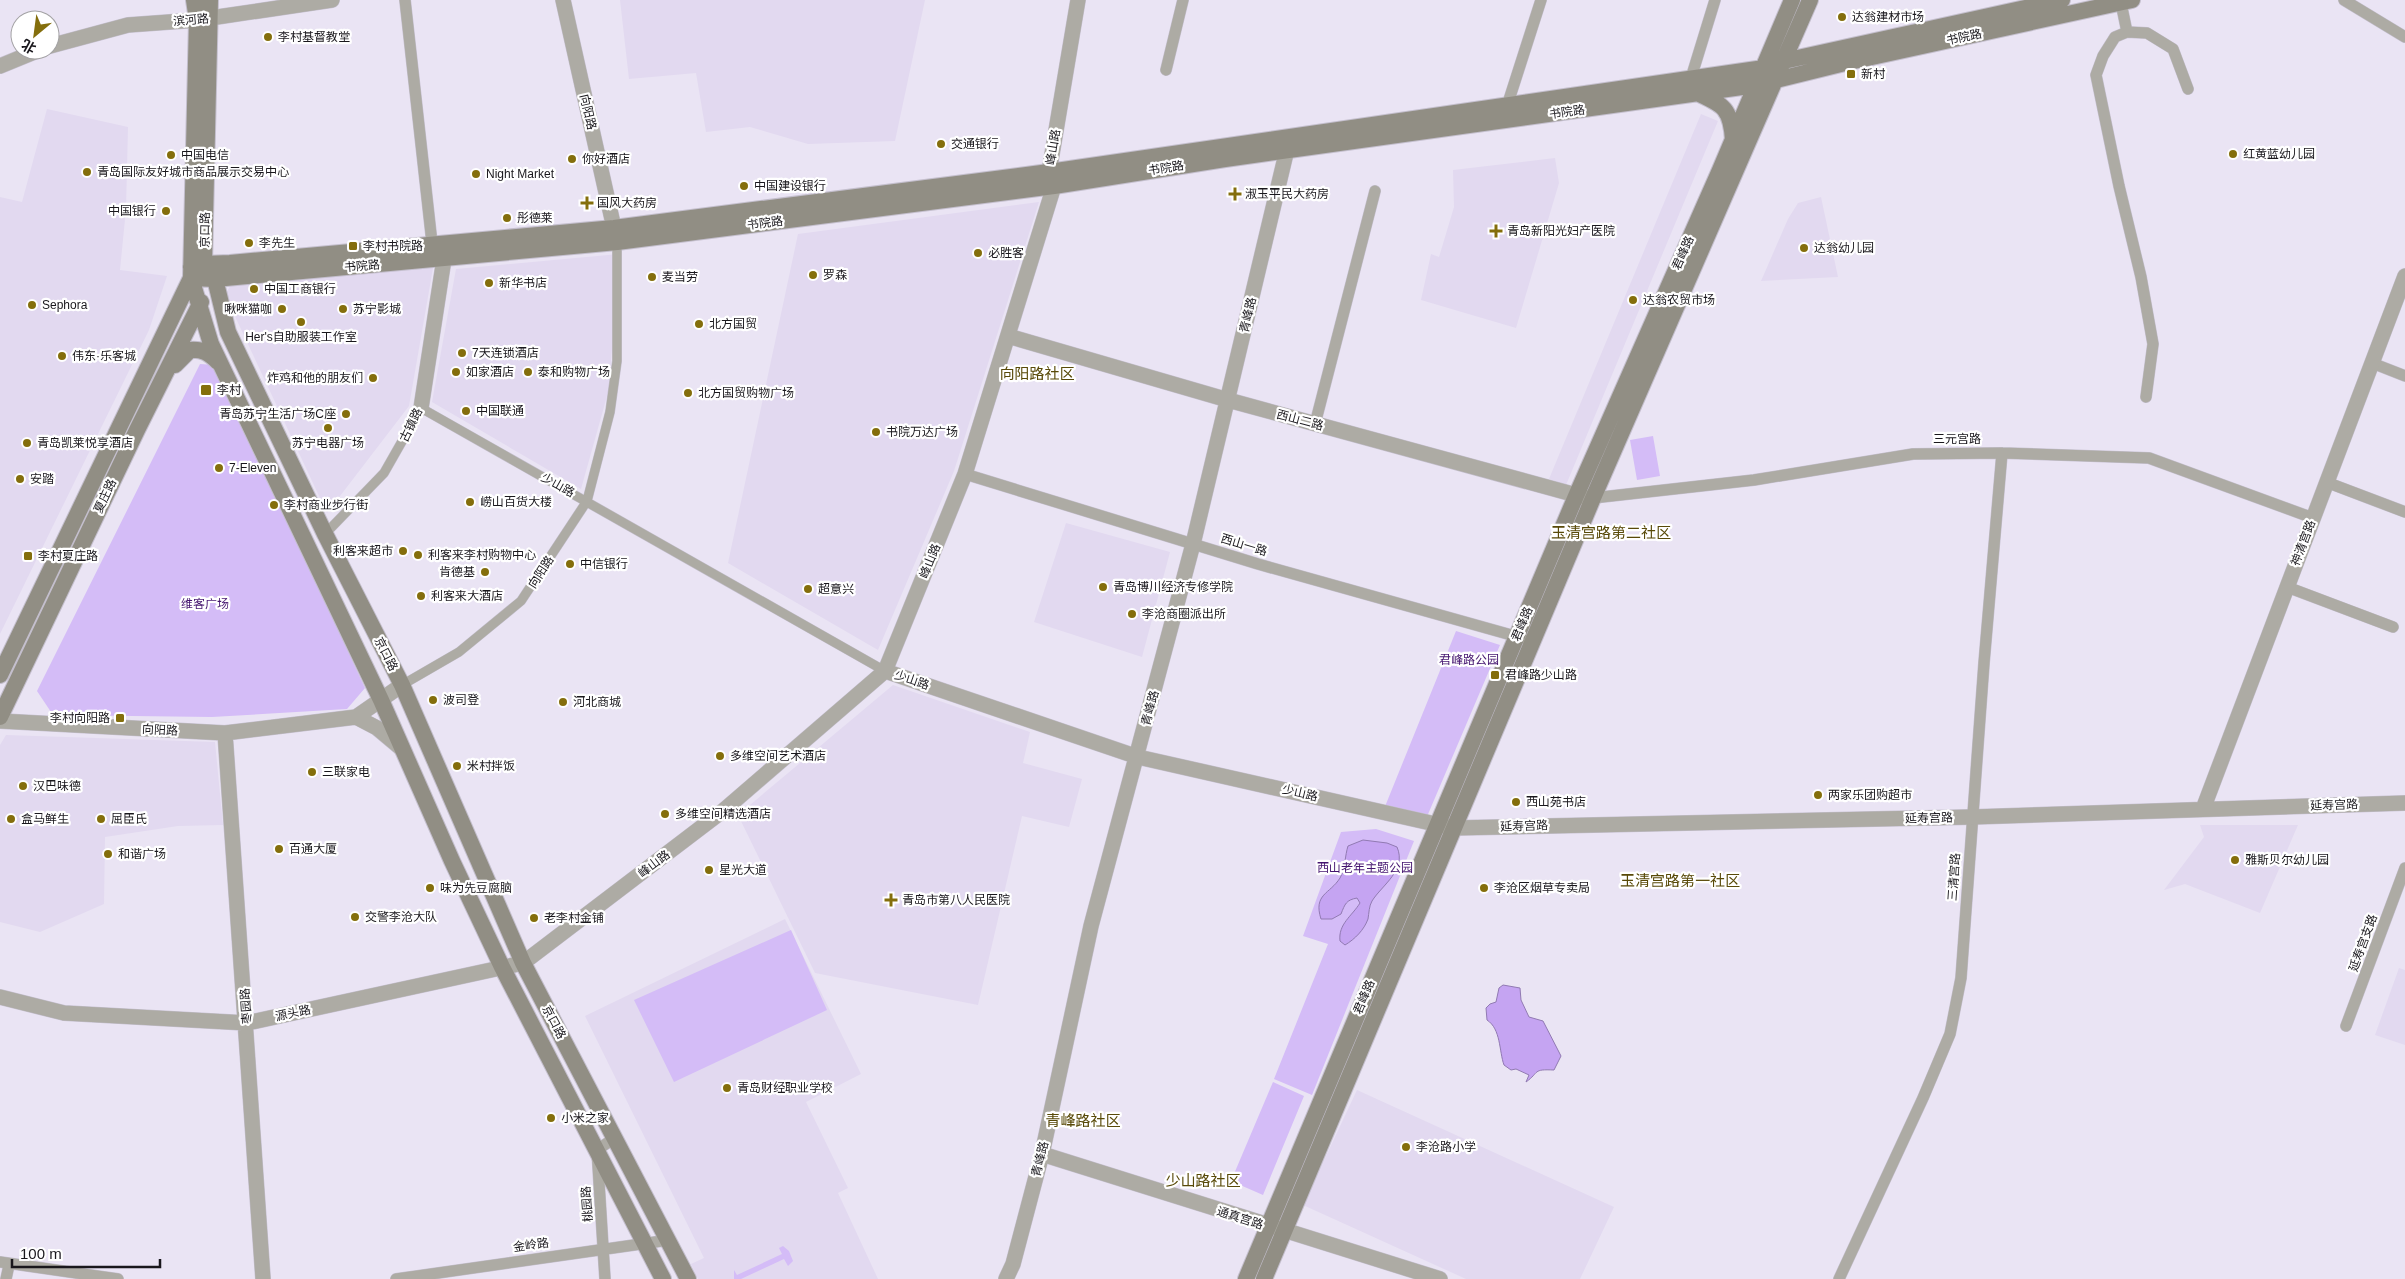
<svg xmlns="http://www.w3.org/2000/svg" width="2405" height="1279" viewBox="0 0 2405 1279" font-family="Helvetica,'Noto Sans SC',sans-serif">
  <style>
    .built { fill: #e2d9f0 }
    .green { fill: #d4bcf7 }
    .water { fill: #c5a4f2; stroke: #917ab2 }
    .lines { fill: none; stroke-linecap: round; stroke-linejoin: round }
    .pedestrian-casing { stroke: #c4bfcd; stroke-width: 10 }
    .minor-casing { stroke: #c4bfcd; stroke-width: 12 }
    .tertiary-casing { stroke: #c4bfcd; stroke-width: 16 }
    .secondary-casing { stroke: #c4bfcd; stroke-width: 18 }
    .pedestrian { stroke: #adaba4; stroke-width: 9 }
    .minor { stroke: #adaba4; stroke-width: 11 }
    .tertiary { stroke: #adaba4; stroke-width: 15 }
    .secondary { stroke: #918e84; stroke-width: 16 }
    .poi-dot { fill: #846e0c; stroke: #fff; stroke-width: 2 }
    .labels { text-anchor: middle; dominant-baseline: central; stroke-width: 4.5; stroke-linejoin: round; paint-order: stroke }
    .poi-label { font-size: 12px; fill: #19171c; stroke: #fff; text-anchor: start }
    .street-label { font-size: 12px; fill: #19171c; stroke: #fff }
    .park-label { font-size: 12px; fill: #44146f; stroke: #fff }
    .quarter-label { font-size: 15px; fill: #584908; stroke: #fff }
  </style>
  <rect width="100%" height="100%" fill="#eae4f4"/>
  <path class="built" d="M620 0H925L895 141 808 144 750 127 706 132 696 73 629 79Z
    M47 109 128 127 126 209 120 270 167 276 149 330 0 634V197L22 202Z
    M1701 114 1718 121 1566 485 1549 479Z
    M1555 158 1559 183 1516 328 1421 300 1431 254 1439 257 1454 207 1453 170Z
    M1821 197 1838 277 1761 281 1788 219 1798 203Z
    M1039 202 954 471 878 650 728 563 798 234Z
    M619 254 609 389 581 489 432 402 456 269Z
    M433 268 409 406 327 513 225 295 233 281Z
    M1066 523 1170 552 1142 657 1034 622Z
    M893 685 1030 732 1023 763 1082 779 1069 827 1022 816 978 1005 815 973 738 815Z
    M6 735 215 742 223 825 178 826 105 837 104 904 40 932 0 922V745Z
    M2200 825H2298L2260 913 2185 884 2164 890 2204 837Z
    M785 919 861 1074 806 1102 848 1188 838 1193 878 1279H698L691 1264 704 1258 585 1016Z
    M2399 968 2405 970V1045L2375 1035Z
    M1357 1090 1614 1207 1580 1279H1466L1303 1205Z"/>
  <path class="green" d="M200 364 216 365 365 688 347 709 212 717 53 715 37 691Z
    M1653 436 1660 476 1637 480 1630 440Z
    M1456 631 1500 645 1426 819 1384 809Z
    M1376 829 1414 841 1312 1095 1274 1079 1328 944 1303 936 1341 832Z
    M791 930 827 1010 674 1082 634 1000Z
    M1273 1082 1304 1096 1263 1195 1231 1181Z
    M783 1246 789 1251 793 1261 788 1266 784 1259 741 1279H734V1270L737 1275 782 1254 779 1248Z"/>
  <path class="water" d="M1363 840 1387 843 1397 847C1407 870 1382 885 1372 901 1369 906 1369 913 1368 919 1364 930 1355 939 1345 945L1340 941C1338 924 1352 916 1360 903L1357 898C1346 900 1345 904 1341 914L1332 919H1321C1313 894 1330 894 1340 878 1345 870 1345 855 1348 846Z
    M1503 985 1520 988 1521 1000 1529 1017 1543 1021 1561 1056 1554 1070C1532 1069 1540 1072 1526 1082L1529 1075 1516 1069 1511 1070 1504 1065C1499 1051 1501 1029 1487 1020L1486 1008 1490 1004 1496 1002 1499 988Z"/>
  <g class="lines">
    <defs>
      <path id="pedestrian" d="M325 534 384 473 421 408 885 671
        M402 685 459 652 521 601 587 501 610 412 617 361V242"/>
      <path id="minor" d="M405 0 432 243
        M2344 0 2405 37
        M2121 3 2127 32
        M1166 70 1183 0
        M1691 78 1715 0
        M1507 106 1541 0
        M2372 363 2405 376
        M2146 397 2153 344 2141 277 2119 186 2096 75 2103 56 2115 37 2127 32 2147 33 2173 49 2188 89
        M1315 424 1375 191
        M965 474 1258 564 1522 638
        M2326 482 2405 512
        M1593 498 1754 480 1913 454 2002 453 2149 458 2313 518
        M2287 587 2393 627
        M2346 1026 2405 868
        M0 1262 118 1279
        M6 1279 9 1265
        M396 1279 669 1240
        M605 1279 597 1150 616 1137
        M1839 1279 1923 1098 1950 1034 1961 978 1984 663 2002 453"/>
      <path id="tertiary" d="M563 0 614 228
        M50 46 128 25 197 20 332 0
        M0 66 39 50
        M1008 336 1228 400 1587 498
        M421 408 444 259
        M885 671 1138 757 1453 828 1972 817 2405 803
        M356 717 377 728 402 749
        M0 721 225 733 356 717 402 685
        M225 733 263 1279
        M2203 809 2405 276
        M0 997 64 1013 247 1023 523 963 724 810 885 671 965 474 1054 186 1049 172 1078 0
        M1042 1154 1440 1279
        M1006 1279 1013 1264 1042 1154 1091 926 1193 544 1289 141"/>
      <path id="secondary" d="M210 0 204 264 215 279 228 332 325 534 402 685 523 963 688 1279
        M1697 93C1724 105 1731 109 1733 140
        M191 267 204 264 230 263 614 228 1049 172 1764 68 1784 61 2062 0
        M191 278 215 279 617 242 1054 186 1225 159 1756 85 1849 62 2132 0
        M191 278 211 344 381 700 452 861 502 967 663 1279
        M175 365 190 350C203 349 209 353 218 362
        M0 675 191 278 197 20 194 0
        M0 717 137 430 201 302
        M1246 1279 1576 496 1720 170 1792 0
        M1264 1279 1593 498 1810 0"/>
    </defs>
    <use href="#pedestrian" class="pedestrian-casing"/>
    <use href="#minor" class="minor-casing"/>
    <use href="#tertiary" class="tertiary-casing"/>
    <use href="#secondary" class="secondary-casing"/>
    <use href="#pedestrian" class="pedestrian"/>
    <use href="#minor" class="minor"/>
    <use href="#tertiary" class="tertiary"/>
    <use href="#secondary" class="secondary"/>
  </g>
  <g class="poi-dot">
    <circle cx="1842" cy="17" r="5"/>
    <circle cx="268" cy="37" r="5"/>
    <rect x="1846" y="69" width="10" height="10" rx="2.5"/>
    <circle cx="941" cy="144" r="5"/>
    <circle cx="2233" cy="154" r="5"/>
    <circle cx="171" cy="155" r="5"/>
    <circle cx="572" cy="159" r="5"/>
    <circle cx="87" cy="172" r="5"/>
    <circle cx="476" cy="174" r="5"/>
    <circle cx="744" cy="186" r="5"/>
    <path d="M1232.5 186.5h5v5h5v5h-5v5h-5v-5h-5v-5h5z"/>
    <path d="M584.5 195.5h5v5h5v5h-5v5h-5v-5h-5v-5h5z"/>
    <circle cx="166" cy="211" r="5"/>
    <circle cx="507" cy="218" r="5"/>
    <path d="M1493.5 223.5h5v5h5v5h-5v5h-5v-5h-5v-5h5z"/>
    <circle cx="249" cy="243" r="5"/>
    <rect x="348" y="241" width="10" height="10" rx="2.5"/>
    <circle cx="1804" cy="248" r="5"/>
    <circle cx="978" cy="253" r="5"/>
    <circle cx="813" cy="275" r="5"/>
    <circle cx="652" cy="277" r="5"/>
    <circle cx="489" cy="283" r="5"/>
    <circle cx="254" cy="289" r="5"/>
    <circle cx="1633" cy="300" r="5"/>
    <circle cx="32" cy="305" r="5"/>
    <circle cx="282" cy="309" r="5"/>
    <circle cx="343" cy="309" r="5"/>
    <circle cx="301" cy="322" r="5"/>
    <circle cx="699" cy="324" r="5"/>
    <circle cx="462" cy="353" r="5"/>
    <circle cx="62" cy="356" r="5"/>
    <circle cx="456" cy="372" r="5"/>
    <circle cx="528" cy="372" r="5"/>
    <circle cx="373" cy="378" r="5"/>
    <rect x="200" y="384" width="12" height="12" rx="2.5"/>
    <circle cx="688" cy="393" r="5"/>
    <circle cx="466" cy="411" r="5"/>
    <circle cx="346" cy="414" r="5"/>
    <circle cx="328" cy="428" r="5"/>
    <circle cx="876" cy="432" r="5"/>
    <circle cx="27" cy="443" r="5"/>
    <circle cx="219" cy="468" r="5"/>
    <circle cx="20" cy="479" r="5"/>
    <circle cx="470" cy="502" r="5"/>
    <circle cx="274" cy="505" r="5"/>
    <circle cx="403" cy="551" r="5"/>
    <circle cx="418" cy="555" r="5"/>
    <rect x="23" y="551" width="10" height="10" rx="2.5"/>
    <circle cx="570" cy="564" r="5"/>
    <circle cx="485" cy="572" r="5"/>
    <circle cx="1103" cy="587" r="5"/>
    <circle cx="808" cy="589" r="5"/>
    <circle cx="421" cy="596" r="5"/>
    <circle cx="1132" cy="614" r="5"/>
    <rect x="1490" y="670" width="10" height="10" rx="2.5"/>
    <circle cx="433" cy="700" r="5"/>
    <circle cx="563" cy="702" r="5"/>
    <rect x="115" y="713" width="10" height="10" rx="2.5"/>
    <circle cx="720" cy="756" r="5"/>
    <circle cx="457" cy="766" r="5"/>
    <circle cx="312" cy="772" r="5"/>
    <circle cx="23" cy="786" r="5"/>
    <circle cx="1818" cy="795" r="5"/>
    <circle cx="1516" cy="802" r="5"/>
    <circle cx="665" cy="814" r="5"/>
    <circle cx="11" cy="819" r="5"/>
    <circle cx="101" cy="819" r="5"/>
    <circle cx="279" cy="849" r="5"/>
    <circle cx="108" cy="854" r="5"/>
    <circle cx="2235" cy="860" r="5"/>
    <circle cx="709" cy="870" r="5"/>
    <circle cx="430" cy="888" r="5"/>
    <circle cx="1484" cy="888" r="5"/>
    <path d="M888.5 892.5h5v5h5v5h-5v5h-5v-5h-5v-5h5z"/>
    <circle cx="355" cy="917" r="5"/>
    <circle cx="534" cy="918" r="5"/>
    <circle cx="727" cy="1088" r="5"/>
    <circle cx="551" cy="1118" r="5"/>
    <circle cx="1406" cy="1147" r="5"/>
  </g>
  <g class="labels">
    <g class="poi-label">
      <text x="1852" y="17">达翁建材市场</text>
      <text x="278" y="37">李村基督教堂</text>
      <text x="1861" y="74">新村</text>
      <text x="951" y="144">交通银行</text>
      <text x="2243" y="154">红黄蓝幼儿园</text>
      <text x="181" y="155">中国电信</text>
      <text x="582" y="159">你好酒店</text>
      <text x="97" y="172">青岛国际友好城市商品展示交易中心</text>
      <text x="486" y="174">Night Market</text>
      <text x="754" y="186">中国建设银行</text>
      <text x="1245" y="194">淑玉平民大药房</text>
      <text x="597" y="203">国风大药房</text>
      <text x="156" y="211" text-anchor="end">中国银行</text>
      <text x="517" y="218">彤德莱</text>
      <text x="1507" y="231">青岛新阳光妇产医院</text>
      <text x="259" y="243">李先生</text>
      <text x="363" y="246">李村书院路</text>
      <text x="1814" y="248">达翁幼儿园</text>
      <text x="988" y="253">必胜客</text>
      <text x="823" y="275">罗森</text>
      <text x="662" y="277">麦当劳</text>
      <text x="499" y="283">新华书店</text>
      <text x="264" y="289">中国工商银行</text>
      <text x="1643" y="300">达翁农贸市场</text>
      <text x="42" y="305">Sephora</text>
      <text x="272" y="309" text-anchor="end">啾咪猫咖</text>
      <text x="353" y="309">苏宁影城</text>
      <text x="709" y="324">北方国贸</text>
      <text x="301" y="337" text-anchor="middle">Her's自助服装工作室</text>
      <text x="472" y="353">7天连锁酒店</text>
      <text x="72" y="356">伟东·乐客城</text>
      <text x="466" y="372">如家酒店</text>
      <text x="538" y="372">泰和购物广场</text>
      <text x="363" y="378" text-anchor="end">炸鸡和他的朋友们</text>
      <text x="217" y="390">李村</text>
      <text x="698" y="393">北方国贸购物广场</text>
      <text x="476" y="411">中国联通</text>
      <text x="336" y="414" text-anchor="end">青岛苏宁生活广场C座</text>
      <text x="886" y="432">书院万达广场</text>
      <text x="37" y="443">青岛凯莱悦享酒店</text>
      <text x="328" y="443" text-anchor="middle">苏宁电器广场</text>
      <text x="229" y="468">7-Eleven</text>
      <text x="30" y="479">安踏</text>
      <text x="480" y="502">崂山百货大楼</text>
      <text x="284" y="505">李村商业步行街</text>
      <text x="393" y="551" text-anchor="end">利客来超市</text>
      <text x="428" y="555">利客来李村购物中心</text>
      <text x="38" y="556">李村夏庄路</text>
      <text x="580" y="564">中信银行</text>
      <text x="475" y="572" text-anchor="end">肯德基</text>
      <text x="1113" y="587">青岛博川经济专修学院</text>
      <text x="818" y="589">超意兴</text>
      <text x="431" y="596">利客来大酒店</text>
      <text x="1142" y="614">李沧商圈派出所</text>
      <text x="1505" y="675">君峰路少山路</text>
      <text x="443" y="700">波司登</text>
      <text x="573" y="702">河北商城</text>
      <text x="110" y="718" text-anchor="end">李村向阳路</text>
      <text x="730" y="756">多维空间艺术酒店</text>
      <text x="467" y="766">米村拌饭</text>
      <text x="322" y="772">三联家电</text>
      <text x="33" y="786">汉巴味德</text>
      <text x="1828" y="795">两家乐团购超市</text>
      <text x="1526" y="802">西山苑书店</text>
      <text x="675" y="814">多维空间精选酒店</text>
      <text x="21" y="819">盒马鲜生</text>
      <text x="111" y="819">屈臣氏</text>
      <text x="289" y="849">百通大厦</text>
      <text x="118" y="854">和谐广场</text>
      <text x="2245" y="860">雅斯贝尔幼儿园</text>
      <text x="719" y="870">星光大道</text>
      <text x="440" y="888">味为先豆腐脑</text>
      <text x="1494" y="888">李沧区烟草专卖局</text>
      <text x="902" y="900">青岛市第八人民医院</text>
      <text x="365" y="917">交警李沧大队</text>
      <text x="544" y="918">老李村金铺</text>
      <text x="737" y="1088">青岛财经职业学校</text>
      <text x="561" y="1118">小米之家</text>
      <text x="1416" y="1147">李沧路小学</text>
    </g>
    <g class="street-label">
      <text transform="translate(191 20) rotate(-5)">滨河路</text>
      <text transform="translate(1964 37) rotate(-12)">书院路</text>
      <text transform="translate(588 112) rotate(77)">向阳路</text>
      <text transform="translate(1567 112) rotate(-8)">书院路</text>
      <text transform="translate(1053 147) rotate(-81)">峰山路</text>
      <text transform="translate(1166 168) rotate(-9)">书院路</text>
      <text transform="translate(765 223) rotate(-7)">书院路</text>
      <text transform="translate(205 230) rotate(-89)">京口路</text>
      <text transform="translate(1683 253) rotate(-66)">君峰路</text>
      <text transform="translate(362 266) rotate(-5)">书院路</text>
      <text transform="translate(1248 315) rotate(-77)">青峰路</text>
      <text transform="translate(1300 420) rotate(15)">西山二路</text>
      <text transform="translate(411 425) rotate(-64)">古镇路</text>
      <text x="1957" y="439">三元宫路</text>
      <text transform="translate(558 485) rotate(29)">少山路</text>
      <text transform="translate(105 496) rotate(-65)">夏庄路</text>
      <text transform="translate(2303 543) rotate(-69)">神清宫路</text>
      <text transform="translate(1244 545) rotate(17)">西山一路</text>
      <text transform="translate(930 561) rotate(-68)">峰山路</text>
      <text transform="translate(541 572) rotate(-57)">向阳路</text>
      <text transform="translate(1522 624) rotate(-67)">君峰路</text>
      <text transform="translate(386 654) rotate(63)">京口路</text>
      <text transform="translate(912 680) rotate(19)">少山路</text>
      <text transform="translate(1150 708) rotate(-75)">青峰路</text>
      <text transform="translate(160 730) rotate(3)">向阳路</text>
      <text transform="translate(1300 793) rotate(13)">少山路</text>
      <text transform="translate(2334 805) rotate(-2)">延寿宫路</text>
      <text transform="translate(1929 818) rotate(-1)">延寿宫路</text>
      <text transform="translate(1524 826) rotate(-2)">延寿宫路</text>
      <text transform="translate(654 864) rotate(-37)">峰山路</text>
      <text transform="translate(1954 877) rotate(-86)">三清宫路</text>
      <text transform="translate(2363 943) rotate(-70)">延寿宫支路</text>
      <text transform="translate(1364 997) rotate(-67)">君峰路</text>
      <text transform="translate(246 1006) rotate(-94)">枣园路</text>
      <text transform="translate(293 1013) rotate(-12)">源头路</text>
      <text transform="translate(554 1022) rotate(62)">京口路</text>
      <text transform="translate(1040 1159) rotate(-76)">青峰路</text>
      <text transform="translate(587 1204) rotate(-94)">桃园路</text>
      <text transform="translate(1240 1218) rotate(18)">通真宫路</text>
      <text transform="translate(531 1245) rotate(-8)">金岭路</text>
    </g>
    <g class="park-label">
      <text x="205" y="604">维客广场</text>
      <text x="1469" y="660">君峰路公园</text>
      <text x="1365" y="868">西山老年主题公园</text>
    </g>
    <g class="quarter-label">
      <text x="1037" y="373">向阳路社区</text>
      <text x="1611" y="532">玉清宫路第二社区</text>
      <text x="1680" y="880">玉清宫路第一社区</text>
      <text x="1083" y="1120">青峰路社区</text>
      <text x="1203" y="1180">少山路社区</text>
    </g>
  </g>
  <g transform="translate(35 35) rotate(209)"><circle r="24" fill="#ffffff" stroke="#a3a2a4"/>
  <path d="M0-4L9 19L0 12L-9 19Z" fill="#846e0c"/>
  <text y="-8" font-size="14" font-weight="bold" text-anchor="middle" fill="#19171c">北</text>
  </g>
  <path d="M12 1259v8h148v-8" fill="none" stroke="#19171c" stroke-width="2.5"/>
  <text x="20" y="1259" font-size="15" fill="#19171c" stroke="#ffffff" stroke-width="4" paint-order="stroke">100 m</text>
</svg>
